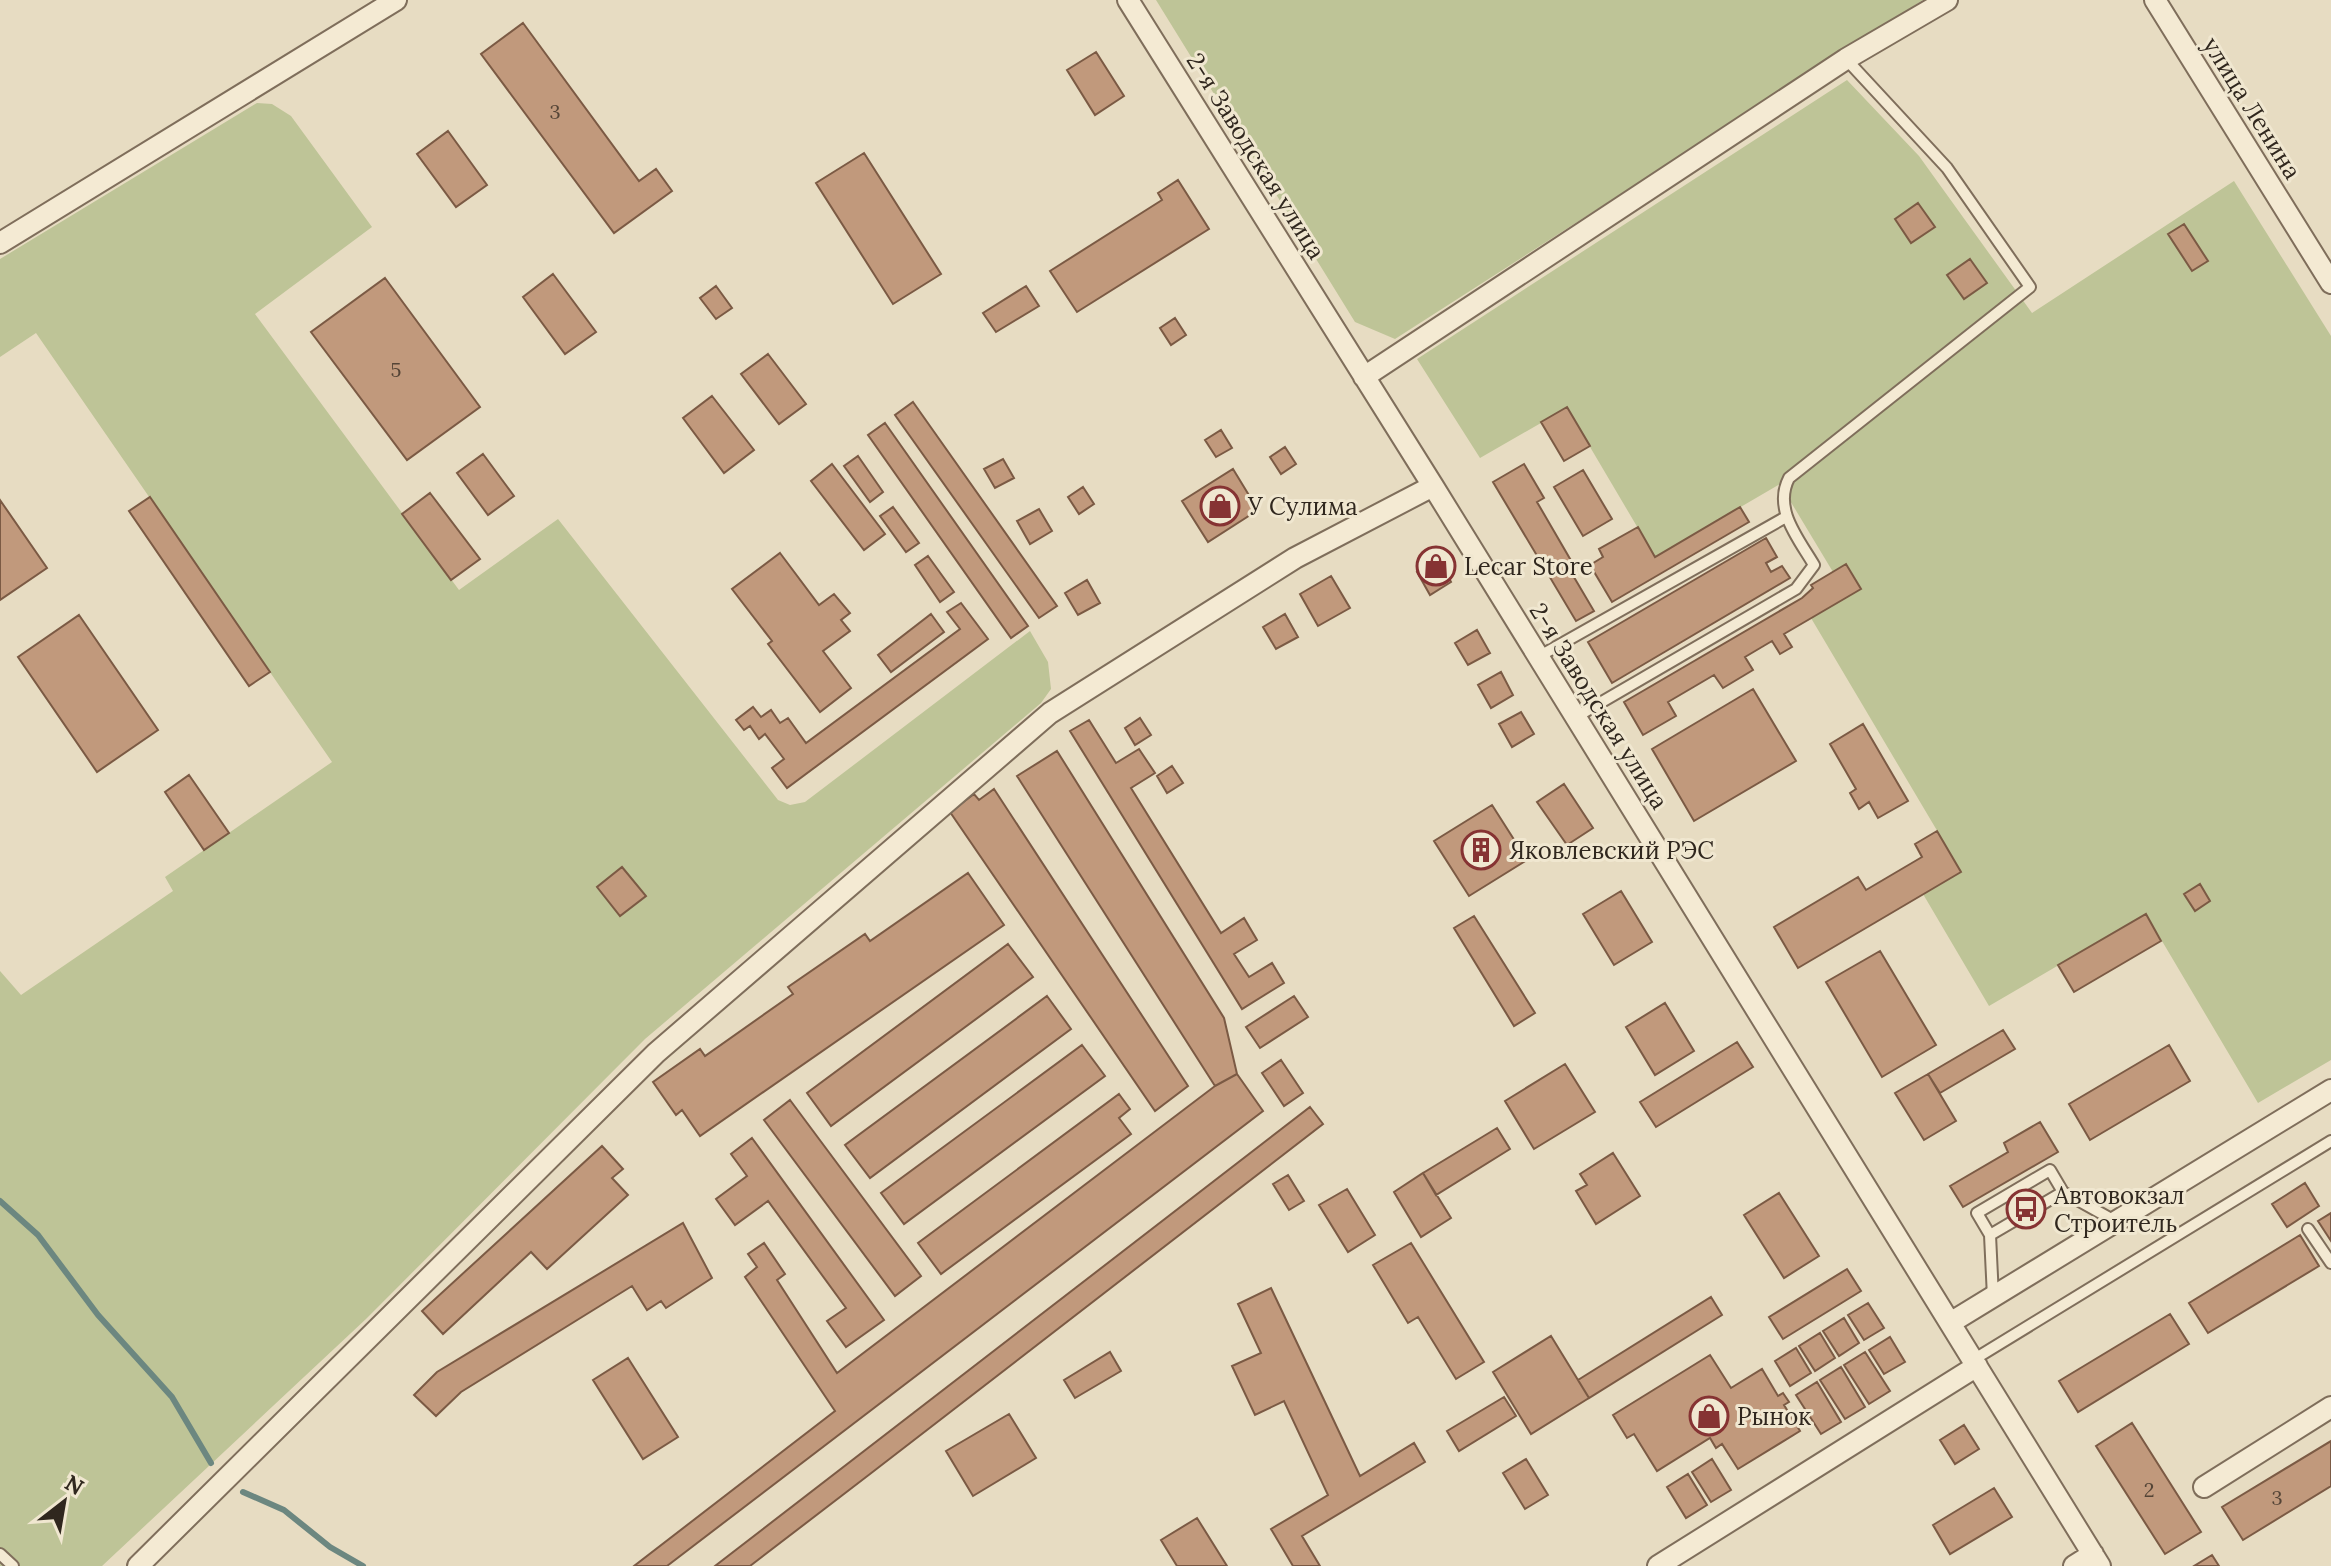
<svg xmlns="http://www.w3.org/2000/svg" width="2331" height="1566" viewBox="0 0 2331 1566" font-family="Lora,serif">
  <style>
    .green { fill: #bec497 }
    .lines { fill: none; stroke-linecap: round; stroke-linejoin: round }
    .stream { stroke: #6c8780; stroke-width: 6 }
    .building { fill: #c1997c; stroke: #7b5a44; stroke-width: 2 }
    .lane-casing { stroke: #7f6e5b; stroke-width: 14 }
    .street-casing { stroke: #7f6e5b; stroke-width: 24 }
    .lane { stroke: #f4ead3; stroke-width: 10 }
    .street { stroke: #f4ead3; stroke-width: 20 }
    .labels { text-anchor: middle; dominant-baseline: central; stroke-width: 6; stroke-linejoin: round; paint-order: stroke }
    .number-label { font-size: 20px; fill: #544436 }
    .street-label { font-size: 24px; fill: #30271e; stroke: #f0e7d0 }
    .poi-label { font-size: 24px; fill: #30271e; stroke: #f0e7d0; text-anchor: start }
  </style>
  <rect width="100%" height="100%" fill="#e7dcc2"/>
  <path class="green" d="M1156 0H1923L1395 339 1355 322Z
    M1847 80 1919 156 2032 313 2234 181 2331 336V1060L2258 1103 2146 914 1989 1006 1923 894 1961 871 1811 618 1861 588 1847 564 1833 572 1780 484 1655 557 1567 408 1480 458 1417 359Z
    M257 103 272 104 291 116 372 227 255 314 459 590 558 519 778 800 790 805 805 802 1030 631 1048 662 1051 689 1041 703 645 1039 366 1319 102 1566H0V971L21 995 173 891 165 877 332 762 36 333 0 357V259Z"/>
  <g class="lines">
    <path class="stream" d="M0 1201 38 1235 98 1315 172 1397 211 1463
      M243 1492 284 1510 330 1547 363 1566"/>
  </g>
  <path class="building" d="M523 23 639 181 656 169 672 191 614 233 481 54Z
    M1096 52 1124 96 1095 115 1067 70Z
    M448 131 487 185 456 207 417 154Z
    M864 153 941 274 893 304 816 183Z
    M1178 180 1209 229 1077 312 1050 271 1162 200 1158 193Z
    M1918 203 1935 227 1911 243 1895 219Z
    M2184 224 2208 261 2192 271 2168 234Z
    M1970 259 1987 283 1964 299 1947 275Z
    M553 274 596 332 565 354 523 297Z
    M385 278 480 407 407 460 311 332Z
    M716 286 732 308 716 319 700 298Z
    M1026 286 1039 306 996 332 983 313Z
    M1175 318 1186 335 1171 345 1160 328Z
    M768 354 806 404 779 424 741 374Z
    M712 396 754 450 724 473 683 418Z
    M913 402 1057 606 1039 618 895 415Z
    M1567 407 1590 446 1564 461 1541 422Z
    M885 423 1028 626 1011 638 868 435Z
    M1221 430 1232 448 1216 457 1205 440Z
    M1285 447 1296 464 1281 474 1270 457Z
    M483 454 514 496 488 515 457 473Z
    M858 456 883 492 870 502 844 466Z
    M1003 459 1014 478 995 488 984 469Z
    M832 464 885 534 864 550 811 481Z
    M1524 464 1544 498 1537 502 1573 564 1568 567 1594 611 1576 621 1493 482Z
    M1233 469 1258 510 1208 542 1182 501Z
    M1583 470 1612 519 1583 536 1554 487Z
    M1083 487 1094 504 1079 514 1068 497Z
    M430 493 480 559 451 580 402 514Z
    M150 497 270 672 249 686 129 511Z
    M0 500 47 568 0 600Z
    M893 507 919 543 906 552 880 516Z
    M1740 507 1749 522 1612 602 1590 565 1603 557 1599 549 1638 527 1655 557Z
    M1039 509 1052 531 1030 544 1017 521Z
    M1766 538 1777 557 1766 563 1771 572 1782 566 1790 578 1612 683 1588 642Z
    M780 553 819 605 834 594 850 613 841 620 850 631 823 651 851 688 820 712 768 644 772 641 732 589Z
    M928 556 954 592 940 602 915 565Z
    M1439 560 1451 582 1430 595 1417 572Z
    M1846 564 1861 589 1784 634 1792 647 1780 654 1772 641 1745 657 1753 670 1723 688 1714 675 1668 702 1676 716 1643 735 1624 702 1802 598 1813 588 1811 585Z
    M1331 576 1350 608 1318 626 1300 594Z
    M1087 580 1100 603 1078 615 1065 593Z
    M961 603 988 639 787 788 772 768 784 759 765 734 759 739 750 726 744 730 736 720 753 707 761 717 771 710 780 723 788 718 806 743 960 629 947 612Z
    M931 614 944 632 891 672 878 655Z
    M1285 614 1298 637 1276 649 1263 627Z
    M79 615 158 730 97 772 18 657Z
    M1477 630 1490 653 1468 665 1455 643Z
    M1501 672 1513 695 1491 708 1478 685Z
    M1753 689 1796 761 1694 821 1652 749Z
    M1521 712 1534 734 1512 747 1499 724Z
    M1140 718 1151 735 1135 745 1125 728Z
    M1089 720 1116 763 1139 749 1155 773 1131 788 1221 933 1244 918 1257 940 1234 954 1249 977 1272 963 1284 983 1242 1009 1070 731Z
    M1863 724 1908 801 1878 818 1869 802 1859 809 1850 793 1856 789 1830 744Z
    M1057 751 1224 1018 1237 1074 1215 1086 1017 776Z
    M1172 766 1183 783 1167 793 1157 776Z
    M189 775 229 833 204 850 165 792Z
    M1564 784 1593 828 1567 845 1537 802Z
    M994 789 1188 1086 1155 1111 950 812 974 794 979 800Z
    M1492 805 1527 860 1469 896 1434 841Z
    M1937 831 1961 872 1798 968 1774 927 1858 877 1866 890 1922 857 1915 844Z
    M622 867 646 896 620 916 597 887Z
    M968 873 1004 925 700 1136 682 1110 676 1115 653 1082 700 1049 705 1056 793 994 788 987 865 934 870 941Z
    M2200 884 2210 901 2195 911 2184 894Z
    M1621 891 1652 942 1614 965 1583 914Z
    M2146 914 2161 941 2074 992 2058 965Z
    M1474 916 1535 1013 1514 1026 1454 928Z
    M1008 944 1033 977 831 1126 807 1093Z
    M1880 951 1936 1045 1882 1077 1826 982Z
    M1047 996 1071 1029 870 1178 845 1145Z
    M1294 996 1308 1017 1260 1048 1246 1027Z
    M1665 1003 1694 1051 1655 1075 1626 1027Z
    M2003 1030 2015 1049 1940 1093 1928 1074Z
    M1737 1042 1753 1067 1656 1127 1640 1102Z
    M1082 1045 1105 1076 904 1224 881 1193Z
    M2169 1045 2190 1081 2090 1140 2069 1104Z
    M1281 1060 1303 1093 1284 1106 1262 1073Z
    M1565 1064 1595 1112 1534 1149 1505 1101Z
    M1237 1074 1263 1111 667 1566H634L835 1411 745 1277 757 1267 748 1254 764 1243 785 1274 777 1280 837 1373 1215 1086Z
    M1928 1074 1956 1121 1924 1140 1895 1093Z
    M1119 1094 1130 1109 1119 1118 1131 1134 941 1274 918 1243Z
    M790 1100 921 1276 895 1296 764 1120Z
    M1310 1107 1323 1124 870 1474 750 1566H715Z
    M2040 1122 2058 1152 1963 1207 1950 1186 2008 1152 2004 1143Z
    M1497 1128 1510 1149 1436 1195 1423 1173Z
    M752 1138 884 1320 846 1347 827 1321 846 1308 768 1201 735 1225 716 1199 747 1176 731 1154Z
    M602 1146 623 1169 612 1178 628 1195 547 1269 531 1252 443 1334 422 1311Z
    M1613 1153 1640 1196 1596 1224 1576 1191 1587 1185 1580 1174Z
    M1423 1173 1451 1218 1421 1237 1394 1192Z
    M1288 1175 1304 1201 1289 1210 1273 1184Z
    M2305 1183 2319 1206 2287 1227 2272 1204Z
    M1347 1189 1375 1235 1348 1252 1319 1205Z
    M1779 1193 1819 1256 1784 1278 1744 1215Z
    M2331 1213V1241L2318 1221Z
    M683 1223 712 1278 666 1308 661 1301 647 1310 632 1286 461 1392 436 1416 414 1395 437 1372Z
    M2300 1235 2319 1266 2208 1333 2189 1303Z
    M1411 1243 1484 1362 1456 1379 1418 1317 1408 1323 1373 1265Z
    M1847 1269 1861 1291 1783 1339 1769 1317Z
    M1271 1288 1360 1476 1414 1443 1425 1462 1302 1536 1320 1566H1293L1271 1529 1328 1495 1284 1401 1255 1415 1232 1366 1261 1353 1238 1304Z
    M1711 1297 1722 1315 1589 1398 1578 1380Z
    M1868 1303 1884 1328 1864 1340 1848 1315Z
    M2170 1314 2189 1344 2078 1412 2059 1381Z
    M1844 1318 1859 1343 1839 1356 1823 1331Z
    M1820 1333 1835 1358 1815 1371 1799 1346Z
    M1551 1336 1589 1398 1531 1434 1493 1372Z
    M1890 1337 1905 1362 1884 1374 1869 1350Z
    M1796 1348 1811 1373 1790 1386 1775 1361Z
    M1110 1352 1121 1371 1075 1398 1064 1380Z
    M1865 1352 1890 1391 1869 1404 1844 1365Z
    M1710 1355 1731 1388 1762 1369 1778 1396 1783 1393 1789 1402 1784 1405 1800 1431 1738 1469 1722 1444 1716 1448 1710 1438 1657 1471 1634 1434 1627 1438 1613 1415Z
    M628 1358 678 1437 643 1459 593 1380Z
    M1841 1367 1865 1407 1845 1419 1820 1380Z
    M1817 1382 1841 1422 1821 1434 1796 1395Z
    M1504 1397 1516 1416 1459 1451 1447 1431Z
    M1009 1414 1036 1458 973 1496 946 1451Z
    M2132 1423 2201 1532 2165 1554 2096 1446Z
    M1964 1425 1979 1449 1955 1464 1940 1440Z
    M2331 1441V1486L2243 1540 2222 1507Z
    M1526 1459 1548 1495 1525 1509 1503 1473Z
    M1712 1459 1731 1490 1711 1502 1692 1472Z
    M1688 1474 1707 1505 1686 1518 1667 1487Z
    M1994 1488 2012 1517 1950 1554 1933 1525Z
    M1197 1518 1227 1566H1177L1161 1540Z
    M2212 1555 2219 1566H2194Z"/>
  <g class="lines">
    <defs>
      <path id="lane" d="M1538 657 1786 517
        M1576 717 1796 589 1814 565C1798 538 1773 509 1789 478L2030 287 1947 168 1846 59
        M2308 1229 2331 1263
        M1990 1235 2063 1192
        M1993 1297 1990 1235 1977 1213 2050 1170 2063 1192 2115 1221
        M1973 1360 2331 1141
        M0 1554 13 1566"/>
      <path id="street" d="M1128 0 1433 486 2100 1566
        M2155 0 2331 283
        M0 243 396 0
        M1364 377 1846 59 1947 0
        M1950 1323 2331 1090
        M2204 1487 2331 1407
        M138 1566 656 1053 1050 713 1295 558 1433 486
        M1658 1566 1977 1366
        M2074 1566 2093 1554"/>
    </defs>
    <use href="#lane" class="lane-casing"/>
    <use href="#street" class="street-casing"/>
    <use href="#lane" class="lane"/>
    <use href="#street" class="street"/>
  </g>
  <defs>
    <symbol id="shop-ring" viewBox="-11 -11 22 22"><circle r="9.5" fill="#f0e7d0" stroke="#863333" stroke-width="1.5"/><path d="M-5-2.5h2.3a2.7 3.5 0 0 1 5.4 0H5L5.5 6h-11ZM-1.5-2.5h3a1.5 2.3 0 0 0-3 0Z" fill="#863333"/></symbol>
    <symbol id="building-ring" viewBox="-11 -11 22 22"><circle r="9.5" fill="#f0e7d0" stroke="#863333" stroke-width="1.5"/><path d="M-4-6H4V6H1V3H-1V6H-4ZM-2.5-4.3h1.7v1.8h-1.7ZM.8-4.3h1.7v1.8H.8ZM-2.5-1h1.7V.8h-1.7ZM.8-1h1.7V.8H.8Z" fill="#863333"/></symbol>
    <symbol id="bus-ring" viewBox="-11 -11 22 22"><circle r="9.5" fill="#f0e7d0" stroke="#863333" stroke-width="1.5"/><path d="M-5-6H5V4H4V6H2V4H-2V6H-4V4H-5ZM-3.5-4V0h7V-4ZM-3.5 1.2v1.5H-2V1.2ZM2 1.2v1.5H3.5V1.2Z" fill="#863333"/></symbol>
  </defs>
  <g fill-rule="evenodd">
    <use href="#shop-ring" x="1198" y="484" width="44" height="44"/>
    <use href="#shop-ring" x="1414" y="544" width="44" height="44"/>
    <use href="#building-ring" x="1459" y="828" width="44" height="44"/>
    <use href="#bus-ring" x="2004" y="1187" width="44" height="44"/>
    <use href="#shop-ring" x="1687" y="1394" width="44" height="44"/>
  </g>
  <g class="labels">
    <g class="number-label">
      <text x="555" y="111">3</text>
      <text x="396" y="369">5</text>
      <text x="2149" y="1489">2</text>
      <text x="2277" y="1497">3</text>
    </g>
    <g class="street-label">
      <text transform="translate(2252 108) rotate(58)">улица Ленина</text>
      <text transform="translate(1256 156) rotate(58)">2-я Заводская улица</text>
      <text transform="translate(1599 706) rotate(58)">2-я Заводская улица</text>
    </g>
    <g class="poi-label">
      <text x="1248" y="506">У Сулима</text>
      <text x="1464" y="566">Lecar Store</text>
      <text x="1509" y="850">Яковлевский РЭС</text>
      <text x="2054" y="1195">Автовокзал<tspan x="2054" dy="28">Строитель</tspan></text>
      <text x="1737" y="1416">Рынок</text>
    </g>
  </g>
  <g transform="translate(64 1502) rotate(31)" stroke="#f0e7d0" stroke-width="6" paint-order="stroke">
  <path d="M0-6L14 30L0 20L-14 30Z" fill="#30271e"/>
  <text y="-12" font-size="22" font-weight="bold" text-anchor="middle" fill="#30271e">N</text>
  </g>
</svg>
